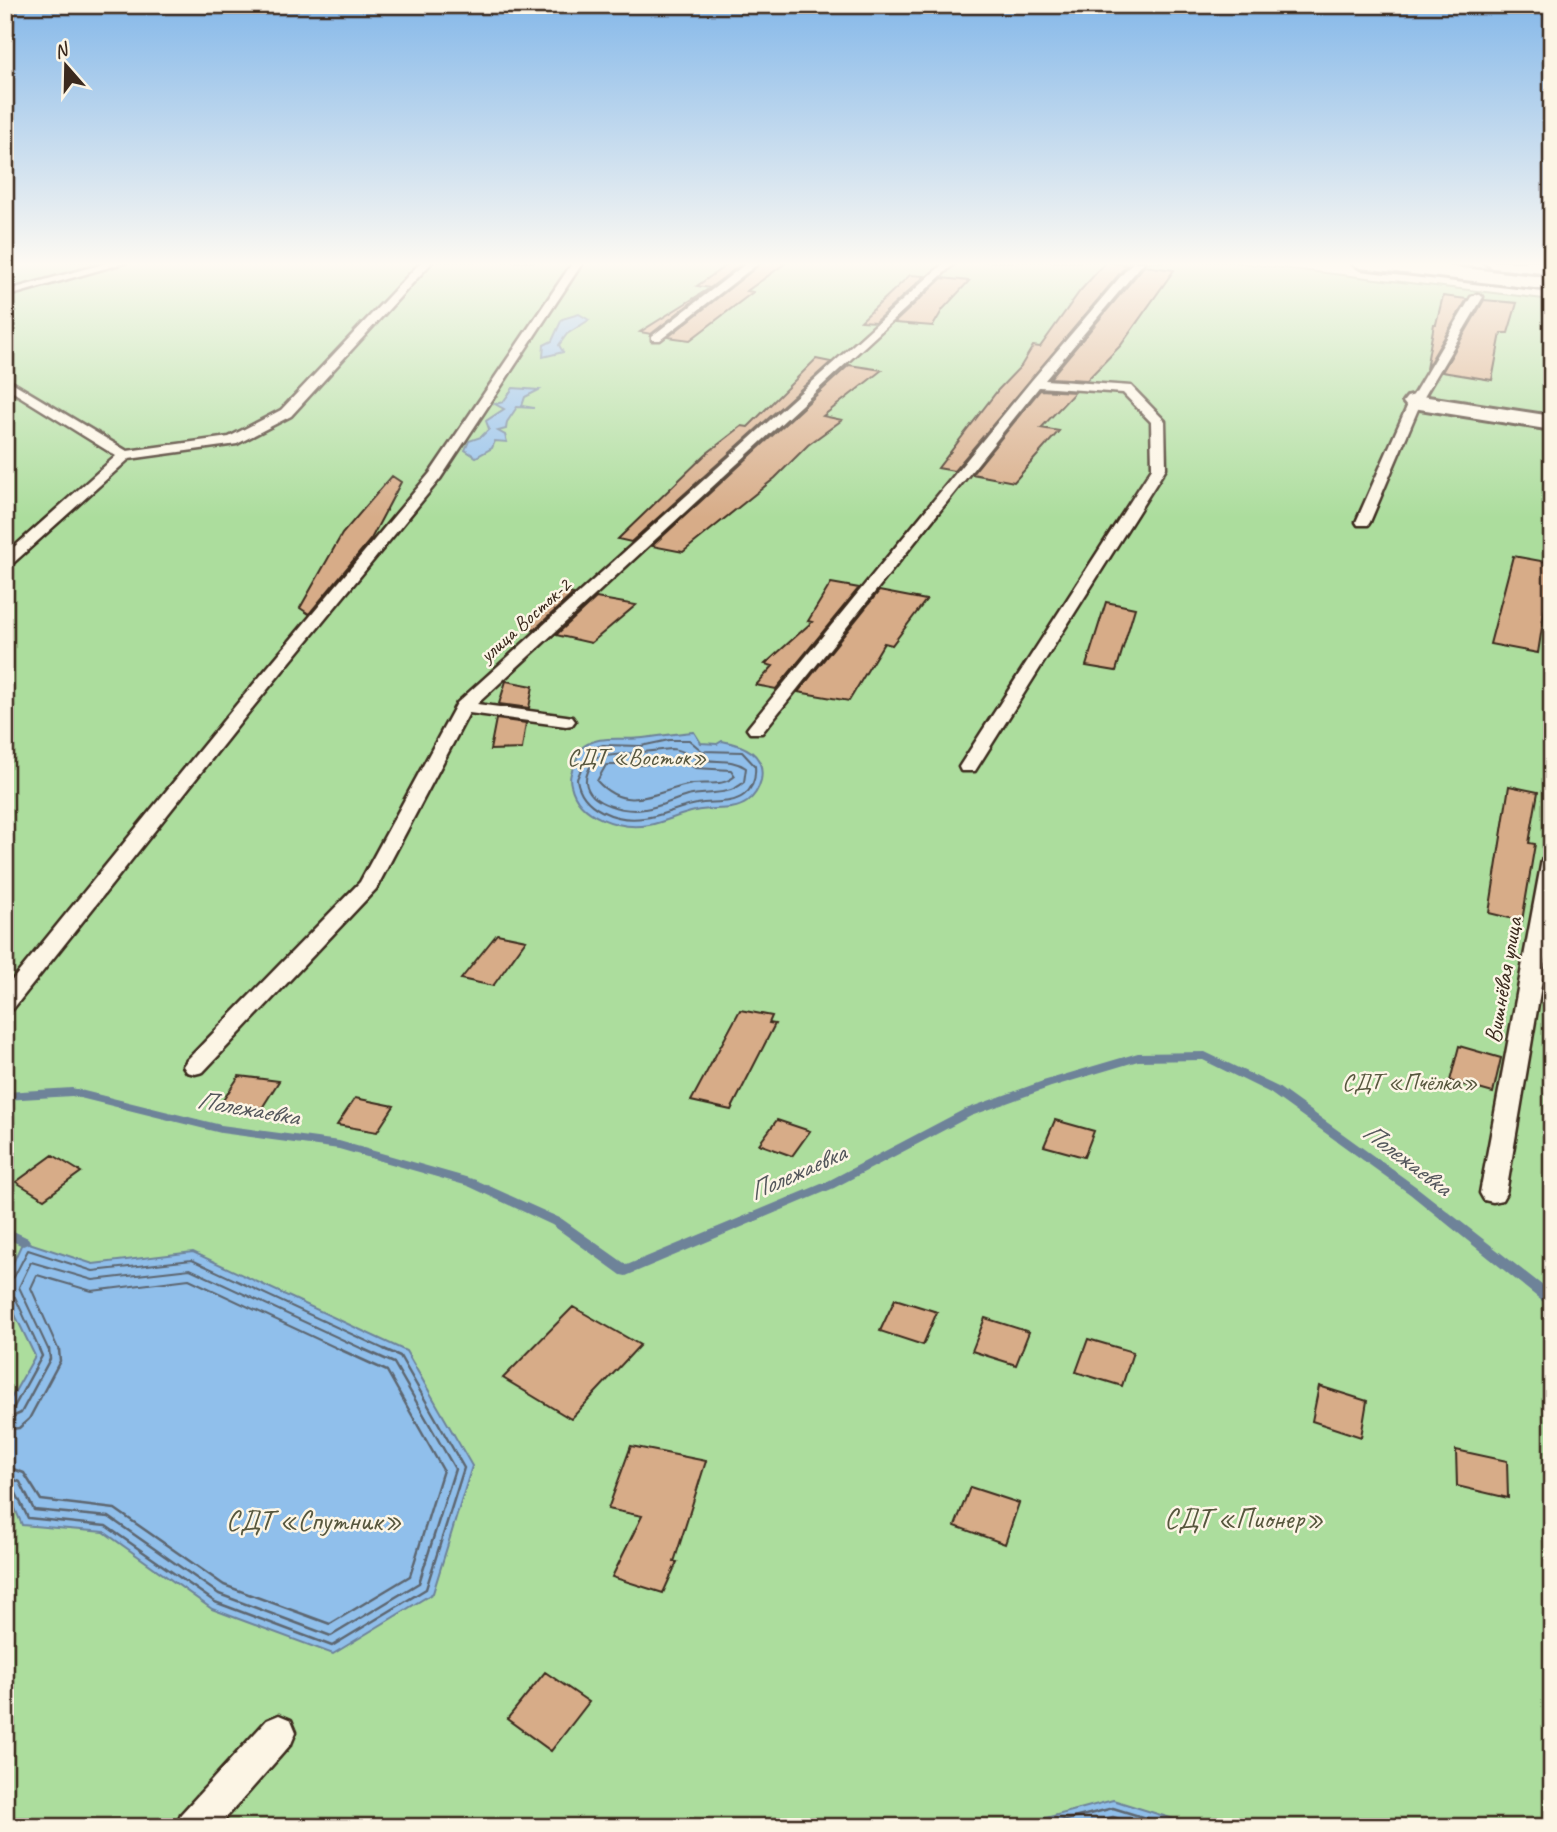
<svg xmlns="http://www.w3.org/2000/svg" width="1557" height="1832" viewBox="0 0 1557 1832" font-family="Caveat,sans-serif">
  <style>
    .green { fill: #acdd9d; stroke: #74845e; stroke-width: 2 }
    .water { fill: #90bfeb; stroke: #6e8399; stroke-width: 2 }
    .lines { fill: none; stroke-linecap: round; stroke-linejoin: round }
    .shore-far1 { stroke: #5d6670; stroke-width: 2 }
    .shore { stroke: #5d6670; stroke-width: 2.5 }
    .stream { fill: #6e8399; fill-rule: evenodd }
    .building { fill: #d7ac88; stroke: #3b2a1e; stroke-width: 2 }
    .lane-casing { stroke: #3b2a1e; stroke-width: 5 }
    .street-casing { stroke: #3b2a1e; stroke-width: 6 }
    .highway-casing { stroke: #3b2a1e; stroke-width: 6 }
    .lane { fill: #fcf5e5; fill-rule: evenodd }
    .street { fill: #fcf5e5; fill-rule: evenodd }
    .highway { fill: #fcf5e5; fill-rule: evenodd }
    .labels { text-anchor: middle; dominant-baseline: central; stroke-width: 5; stroke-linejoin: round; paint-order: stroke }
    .far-street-label { font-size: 21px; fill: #3b2a1e; stroke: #fcf5e5 }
    .park-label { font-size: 24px; fill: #57573e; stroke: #fcf5e5 }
    .street-label { font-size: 24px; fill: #3b2a1e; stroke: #fcf5e5 }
    .water-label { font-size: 26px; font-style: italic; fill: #54575c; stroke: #fcf5e5 }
    .near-park-label { font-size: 28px; fill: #57573e; stroke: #fcf5e5 }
  </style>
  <rect width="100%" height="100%" fill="#fcf5e5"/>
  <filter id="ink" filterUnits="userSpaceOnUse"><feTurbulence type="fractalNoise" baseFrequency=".0143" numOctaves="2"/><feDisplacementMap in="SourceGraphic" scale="14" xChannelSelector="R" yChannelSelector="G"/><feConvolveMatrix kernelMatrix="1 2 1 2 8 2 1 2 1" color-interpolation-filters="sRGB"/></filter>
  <g filter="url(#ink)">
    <path class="green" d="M5 262H1232L1552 300V1827H5Z"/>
    <path class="water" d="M579 314 589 320 567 334 559 345 563 352 543 357 544 345 552 341 562 319Z
      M513 388 539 390 525 397 522 406 534 408 517 407 507 422 506 429 498 431 505 435 507 442 495 441 492 448 476 457 465 450 469 441 481 437 489 429 486 421 504 409 495 404 503 402Z
      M694 732 701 743 717 744 722 741C743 745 766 753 761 780 759 788 755 796 747 802 733 812 712 807 695 811 680 814 665 822 649 825 620 830 578 817 571 785 567 772 578 763 579 750 598 733 620 741 643 738 661 736 677 733 694 732Z
      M23 1241 93 1264 193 1252 406 1351 472 1466 433 1593 333 1654 212 1609 104 1532 22 1525 5 1485V1409L35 1356 5 1294V1280Z
      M1113 1800 1199 1827H1041L1042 1819Z"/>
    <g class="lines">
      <path class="shore-far1" d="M669 740H689L702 751 742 752 755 766C756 777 753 788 744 795 731 805 712 801 697 804 679 807 662 816 644 818 617 822 581 809 577 779L589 750 603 745 641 746Z
        M671 749C682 749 687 755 697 758 714 764 730 757 746 768L744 782C728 797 707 791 687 796 673 800 660 807 645 809 627 812 589 806 586 782 585 773 592 764 596 757Z
        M679 759 695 768 731 770 735 776C723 787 708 782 693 784 657 790 628 815 597 781L606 765H642Z
        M5 1281 14 1277 28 1250 93 1271 192 1260 388 1351
        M5 1293 15 1297 40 1351
        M49 1351 19 1287 31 1262 93 1280 190 1269 367 1351
        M59 1351 31 1288 37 1275 92 1291 189 1279 343 1351"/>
      <path class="shore" d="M5 1411 14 1407 42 1356 39 1349
        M5 1420 21 1413 50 1359 49 1349
        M5 1430 19 1428 29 1419 60 1361 59 1349
        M5 1466 24 1473 41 1500 115 1509 224 1585 330 1624 410 1576 443 1470 387 1371 339 1349
        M5 1476 20 1482 34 1510 109 1517 219 1594 331 1636 419 1583 455 1469 394 1363 363 1349
        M5 1485 14 1489 28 1518 106 1526 215 1602 332 1646 426 1589 464 1468 400 1356 384 1349
        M1048 1827 1050 1824 1113 1808 1175 1827
        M1074 1827 1113 1817 1146 1827"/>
      <path class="stream" d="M1205 1052 1278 1087 1418 1188 1552 1293V1306L1547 1305 1410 1194 1270 1093 1203 1060 1138 1061 1051 1087 971 1116 834 1188 626 1276 621 1275 552 1225 468 1186 339 1149 221 1133 72 1096 5 1100V1092L72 1088 221 1125 339 1141 476 1180 562 1219 627 1265 826 1182 963 1110 1043 1081 1138 1053Z
        M5 1227 28 1238 30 1241 28 1244 23 1246 5 1238Z"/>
    </g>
    <path class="building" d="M731 262H744L710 288 697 286Z
      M763 262H787L747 291 753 292 690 340 668 337Z
      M1106 262 1127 265 954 471 938 468 998 390 1021 366 1033 346 1040 347 1080 291Z
      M1144 266 1174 270 1121 345 1087 380 1050 378Z
      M910 275 925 276 875 322 861 321Z
      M942 278 969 281 943 309 933 326 894 323Z
      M710 288 651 334 640 332Z
      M1443 296 1467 299 1426 369 1434 324H1436Z
      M1484 300 1517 303 1508 333H1501L1492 380 1442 372Z
      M816 359 831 362 631 542 618 539 706 454 742 426 748 427Z
      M849 365 882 370 823 416 842 420 808 445 775 478 683 552 652 546Z
      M1040 390 1075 392 1041 428 1059 431 1014 482 972 474Z
      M392 476 401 482 371 539 309 614 300 608 342 534Z
      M1513 556 1552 563 1538 653 1490 644Z
      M831 583 859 588 776 689 756 685 773 666 765 664 812 622 808 621Z
      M879 591 926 600 892 645 884 643 849 701 798 692Z
      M562 592 573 594 534 630 526 628Z
      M596 598 636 605 591 643 556 635Z
      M1106 602 1135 608 1116 671 1086 666Z
      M506 681 533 686 529 708 499 704Z
      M496 719 526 723 522 749 490 750Z
      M1509 786 1538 792 1529 843 1535 844 1522 921 1489 913Z
      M497 934 526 940 493 986 461 979Z
      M740 1010 772 1016 769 1023 775 1024 731 1110 691 1101Z
      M1459 1046 1501 1058 1493 1093 1450 1081Z
      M239 1076 279 1081 262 1108 222 1102Z
      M355 1098 394 1106 377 1132 337 1125Z
      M777 1120 810 1131 792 1156 759 1144Z
      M1055 1120 1094 1131 1084 1157 1044 1146Z
      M53 1155 81 1172 44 1199 16 1182Z
      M895 1299 937 1312 923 1345 880 1331Z
      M573 1307 640 1345 571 1419 503 1378Z
      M985 1318 1029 1332 1016 1365 972 1351Z
      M1088 1339 1133 1352 1122 1386 1076 1372Z
      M1319 1386 1367 1401 1361 1437 1312 1421Z
      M631 1446 706 1461 674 1562H677L663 1593 612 1577 642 1516 608 1509Z
      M1456 1450 1507 1461 1508 1498 1457 1486Z
      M970 1487 1019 1503 1005 1544 955 1526Z
      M545 1672 589 1702 551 1751 507 1719Z"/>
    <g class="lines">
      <defs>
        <path id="lane" d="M110 262H127L5 297V291Z
          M421 262H432L291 416 237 444 129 459 10 566 5 568V555L116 456 5 387V378L127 451 229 437 281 410Z
          M573 262H583L440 479 249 712 13 1009 5 1011V989L237 704 430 473Z
          M748 262H760L660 340H652V336Z
          M945 262H956L477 704 566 716 572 717 575 721 572 725 566 726 469 713 376 889 203 1072 195 1074 187 1072 183 1066 187 1060 360 882 457 703Z
          M1133 262H1144L1045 380 1131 386 1165 421 1166 468 975 771H961L959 767 1152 468 1151 422 1123 393 1039 387 762 733H750L747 729 750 725 1032 380Z
          M1477 294 1483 297 1421 402 1370 522 1368 525H1358L1356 522 1409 402 1471 297Z
          M1552 854V921L1506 1193 1502 1200 1493 1202 1484 1200 1480 1193 1542 860 1545 856Z
          M279 1715 291 1720 296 1732 291 1744 218 1827H176L181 1814 267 1720Z"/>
        <path id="street" d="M1350 262H1411L1552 278V290L1360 268Z
          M1415 395 1552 416V430L1407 407 1403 402 1407 397Z"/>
        <path id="highway" d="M1483 262H1552V274L1493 268Z"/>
      </defs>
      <use href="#lane" class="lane-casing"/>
      <use href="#street" class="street-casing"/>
      <use href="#highway" class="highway-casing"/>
      <use href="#lane" class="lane"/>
      <use href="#street" class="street"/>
      <use href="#highway" class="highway"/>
    </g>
  </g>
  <linearGradient id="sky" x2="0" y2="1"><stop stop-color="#85b8e9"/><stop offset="0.51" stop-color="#fefaf3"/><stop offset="1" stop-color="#fefaf3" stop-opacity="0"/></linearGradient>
  <rect width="1557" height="518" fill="url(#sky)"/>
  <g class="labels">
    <g class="far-street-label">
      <text transform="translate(525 620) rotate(-42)">улица Восток-2</text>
    </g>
    <g class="park-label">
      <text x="637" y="757">СДТ «Восток»</text>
      <text x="1410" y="1082">СДТ «Пчёлка»</text>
    </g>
    <g class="street-label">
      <text transform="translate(1503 980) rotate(-80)">Вишнёвая улица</text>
    </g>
    <g class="water-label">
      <text transform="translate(248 1108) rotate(10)">Полежаевка</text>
      <text transform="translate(1407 1159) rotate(37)">Полежаевка</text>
      <text transform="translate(797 1172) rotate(-24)">Полежаевка</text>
    </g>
    <g class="near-park-label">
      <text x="1244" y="1518">СДТ «Пионер»</text>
      <text x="314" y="1520">СДТ «Спутник»</text>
    </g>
  </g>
  <rect width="1557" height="1832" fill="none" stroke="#fcf5e5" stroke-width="28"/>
  <rect x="14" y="14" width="1529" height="1804" fill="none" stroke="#3b2a1e" stroke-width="2.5" filter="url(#ink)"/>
  <g transform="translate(66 66) rotate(340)" stroke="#fcf5e5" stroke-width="5" paint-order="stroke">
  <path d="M0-5L12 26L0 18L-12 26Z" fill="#3b2a1e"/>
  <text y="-10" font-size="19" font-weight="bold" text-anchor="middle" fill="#3b2a1e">N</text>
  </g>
</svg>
